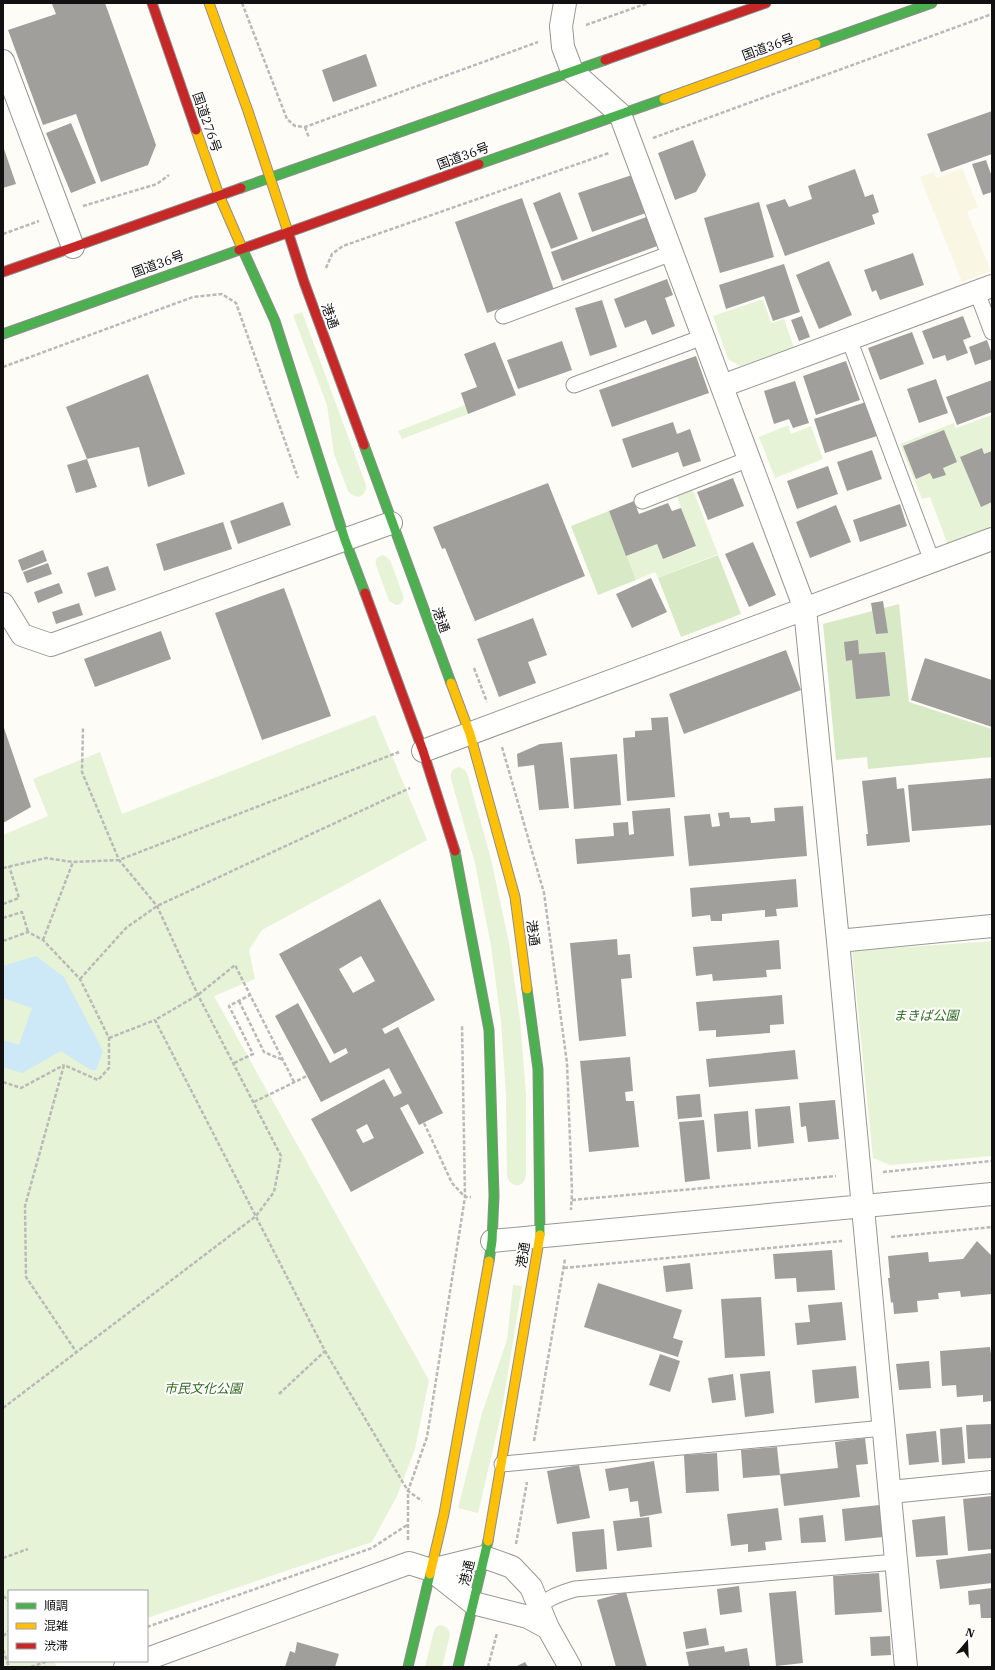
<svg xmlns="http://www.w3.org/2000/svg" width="995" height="1670" viewBox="0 0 995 1670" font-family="'IBM Plex Serif','Noto Sans JP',serif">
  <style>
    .farmland { fill: #f9f7e4 }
    .green { fill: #e7f3d7 }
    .forest { fill: #d8eac5 }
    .water { fill: #cde8f7 }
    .building { fill: #a19f9c; fill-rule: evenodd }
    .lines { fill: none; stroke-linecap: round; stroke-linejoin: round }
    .lane-casing { stroke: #979795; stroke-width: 17 }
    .street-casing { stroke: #979795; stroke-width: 24 }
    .fast-casing { stroke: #8e8d8b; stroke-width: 11 }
    .slow-casing { stroke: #8e8d8b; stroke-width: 11 }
    .jam-casing { stroke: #8e8d8b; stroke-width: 11 }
    .path { stroke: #b9b9b8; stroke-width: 2.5; stroke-dasharray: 4 2; stroke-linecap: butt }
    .lane { stroke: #fffffe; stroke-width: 15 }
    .street { stroke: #fffffe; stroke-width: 22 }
    .fast { stroke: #4caf50; stroke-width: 9 }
    .slow { stroke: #ffc107; stroke-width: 9 }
    .jam { stroke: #c62828; stroke-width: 9 }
    .labels { text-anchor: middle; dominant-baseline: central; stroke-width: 4; stroke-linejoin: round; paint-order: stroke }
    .street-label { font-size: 13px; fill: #111; stroke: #fff }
    .park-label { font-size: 13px; font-style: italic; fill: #2f6b1f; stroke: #fff }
  </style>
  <rect width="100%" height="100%" fill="#fdfcf7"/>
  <path class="farmland" d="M962 168 978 207 967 212 991 271 962 282 920 177 934 172 936 178Z"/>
  <path class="green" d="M763 299 771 323 784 319 794 348 740 366 728 359 713 316Z
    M302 312 366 485C367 497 356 501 348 491L334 454 327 405 293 315Z
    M465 405 468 414 402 439 398 431Z
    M992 415V528L948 545 930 497 922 499 900 444 954 423 956 428Z
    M788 425 791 434 811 426 823 459 775 478 759 437Z
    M692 488 718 554 658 578 655 572 636 580 626 556 657 544 663 559 696 547 676 494Z
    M383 555 390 560 403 595C404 601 402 604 396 605L389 601 376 565C375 559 377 557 383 555Z
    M375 715 427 840 262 930 249 950 255 979 214 996 429 1380 415 1449 397 1496 372 1542 147 1618V1591H9V1661H54L57 1667H3V835L48 816 33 779 100 752 122 814Z
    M459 767 464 769 467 773 491 859 509 943 520 1020 526 1094V1175C524 1188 512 1189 507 1177L506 1095 501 1022 491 946 475 863 451 779C450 772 452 769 459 767Z
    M992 941V1156L890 1165 873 1158 852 951Z
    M513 1285 522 1286 501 1415 478 1513 458 1508 482 1413 507 1340Z
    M441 1625C447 1627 449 1629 450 1635L442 1667H425L434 1631 436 1627Z"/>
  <path class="forest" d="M609 511 636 580 598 595 571 526Z
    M718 555 741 614 681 637 658 578Z
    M899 604 909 702 992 729V757L868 769 867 757 836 760 823 624Z"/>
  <path class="water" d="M36 956 64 977 103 1051 96 1070H91L61 1051 22 1073 3 1067V1040L19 1045 32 1008 3 998V966Z"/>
  <path class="building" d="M56 3H105L156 145 148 165 101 182 76 114 43 125 8 30 56 14 52 4Z
    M366 54 377 86 333 102 322 70Z
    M992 111V154L941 172 927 134Z
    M71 123 96 183 71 193 46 133Z
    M693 140 706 175 696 192 675 200 658 153Z
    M3 146 16 184 3 188Z
    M986 160 992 177V192L983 195 972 164Z
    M855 169 865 197 873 194 879 212 872 215 875 224 785 256 766 205 785 199 789 207 812 199 808 186Z
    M632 175 646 213 592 232 578 193Z
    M560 192 578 239 551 249 533 203Z
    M522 198 554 290 487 313 455 222Z
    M759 202 774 257 720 273 704 218Z
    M649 216 660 245 562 281 551 252Z
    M913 253 924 285 880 300 876 290 872 292 864 270Z
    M829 261 852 315 819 329 796 275Z
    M784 264 800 312 773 321 764 296 726 309 719 285Z
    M667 279 673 295 665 298 675 326 652 335 646 320 625 328 614 299Z
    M602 300 617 347 590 356 575 308Z
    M802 316 810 337 799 341 791 320Z
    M963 316 971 337 963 340 968 353 947 361 945 355 933 359 922 331Z
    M912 332 924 364 880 380 868 348Z
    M987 340 992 354V359L975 365 969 347Z
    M562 341 572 370 518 389 507 360Z
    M495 342 516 395 468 414 461 393 477 387 464 354Z
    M696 356 709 393 612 427 599 390Z
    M846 361 860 400 816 415 803 376Z
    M148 374 185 474 148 487 139 447 87 459 66 407Z
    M936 379 948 413 919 423 907 389Z
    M992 380V412L957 425 946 397Z
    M795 381 809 423 793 428 789 419 774 424 764 391Z
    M869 401 880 435 825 453 814 419Z
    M673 422 677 434 690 429 701 461 683 467 678 452 632 468 622 439Z
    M944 430 957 462 943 468 946 475 933 479 930 473 916 479 903 446Z
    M982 448 984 454 992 451V502L981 507 960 457Z
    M872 450 882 479 847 491 837 462Z
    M87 459 97 487 76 493 67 465Z
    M828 466 838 494 797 509 787 481Z
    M733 478 744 506 708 520 697 492Z
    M548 483 585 576 475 621 445 548 442 549 433 527Z
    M634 501 639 514 668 503 672 511 681 508 696 546 663 559 657 544 626 556 609 511Z
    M283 502 291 525 238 544 230 521Z
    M900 504 907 526 860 542 853 520Z
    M836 505 851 542 810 558 796 522Z
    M223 522 232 549 164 571 156 544Z
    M753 542 776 595 749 607 725 554Z
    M43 550 47 561 22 571 18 560Z
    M48 563 52 574 27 583 23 572Z
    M108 566 116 590 95 597 87 573Z
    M651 578 667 612 632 628 616 594Z
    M59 583 63 593 38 603 34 592Z
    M284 588 331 716 262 740 215 613Z
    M883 601 888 633 876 634 871 603Z
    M79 603 83 615 56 624 52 612Z
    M533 618 547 655 528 662 536 683 499 697 477 639Z
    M161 631 171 659 95 687 84 659Z
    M858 640 859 654 885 652 890 696 856 699 852 660 846 661 844 642Z
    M786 650 801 690 684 734 669 694Z
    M925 658 992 680V727L911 700Z
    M668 717 675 797 627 801 623 738 635 737V731L652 730 651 718Z
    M3 725 31 807 3 823Z
    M562 742 569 808 539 810 534 765 518 767 517 754 540 744Z
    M617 754 621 805 574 809 570 758Z
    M896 777 897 789 904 788 910 842 867 846 866 834H868L862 781Z
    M992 778V825L912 831 908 785Z
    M803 806 807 856 689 866 684 816 710 814 712 827 720 826 718 813 729 812 730 818 750 817 751 823 775 821 774 808Z
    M670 808 674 856 577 864 575 839 614 836 613 823 628 822 629 835 634 834 632 811Z
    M796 879 798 907 776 909 777 916 765 917V910L722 914V921H711L710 915 692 917 690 888Z
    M380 899 435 1000 382 1029 385 1034 398 1027 443 1113 419 1125 408 1104 400 1108 424 1153 351 1192 311 1119 384 1079 394 1097 402 1093 389 1068 321 1102 275 1016 298 1003 330 1063 348 1053 346 1048 334 1054 279 954ZM361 956 375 981 353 993 339 969ZM367 1124 374 1138 363 1143 356 1130Z
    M617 939 618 955 630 954 632 978 621 979 626 1036 579 1041 570 943Z
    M779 940 781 969 766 970 767 977 713 981 712 974 696 976 693 947Z
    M782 995 784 1024 770 1025V1033L716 1037V1030L699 1031 696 1002Z
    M795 1050 798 1079 709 1087 706 1059Z
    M630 1057 633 1091 625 1092 626 1101H634L639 1147 589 1152 580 1061Z
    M700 1094 702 1117 678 1119 676 1096Z
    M835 1100 839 1139 808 1142 806 1126 801 1127 799 1103Z
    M790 1106 794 1143 758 1147 755 1109Z
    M748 1111 751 1149 717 1152 714 1114Z
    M704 1120 710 1179 685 1182 679 1122Z
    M977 1241 992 1256V1294L961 1297 960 1291 938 1293 939 1299 917 1301 918 1312 894 1314 893 1302 891 1303 888 1278H890L888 1256 928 1252 929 1262 963 1259Z
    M832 1250 835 1290 797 1292 796 1278 775 1279 773 1254Z
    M690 1263 693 1289 666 1292 663 1266Z
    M598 1283 682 1310 673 1338 683 1341 678 1357 584 1327Z
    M761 1297 765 1356 725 1358 721 1299Z
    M842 1302 846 1340 797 1345 795 1323 810 1322 808 1305Z
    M990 1347 991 1354H992V1401L983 1402V1395L957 1397 956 1385 942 1386 940 1351Z
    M660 1354 680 1361 670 1392 649 1385Z
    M929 1361 931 1388 899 1390 896 1364Z
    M856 1366 859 1398 815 1403 812 1370Z
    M770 1371 774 1413 745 1417 740 1374Z
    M733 1374 736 1400 712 1403 708 1378Z
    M992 1424V1458L968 1459 966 1425Z
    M962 1427 965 1463 942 1465 940 1429Z
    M936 1431 939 1462 909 1465 906 1434Z
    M865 1438 868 1464 856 1465 860 1497 784 1506 780 1474 838 1468 835 1442Z
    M777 1447 780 1475 743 1478 741 1450Z
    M717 1453 719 1491 686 1493 684 1455Z
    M654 1461 662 1513 640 1517 638 1501 630 1502 628 1488 609 1491 605 1469Z
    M579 1465 590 1518 557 1524 547 1471Z
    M992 1496V1549L968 1551 963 1499Z
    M880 1505 883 1537 845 1541 842 1509Z
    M778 1508 782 1540 765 1542 766 1550 748 1552V1544L731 1546 727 1514Z
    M823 1515 826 1542 801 1543 799 1518Z
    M945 1516 948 1555 916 1557 912 1520Z
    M649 1517 652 1547 617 1551 613 1521Z
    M604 1529 607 1569 576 1572 572 1532Z
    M992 1553V1583L940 1589 936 1560Z
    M879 1573 882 1612 835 1615 833 1576Z
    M739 1586 742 1612 720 1615 717 1589Z
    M992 1588V1618H981L980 1604 969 1605 968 1591Z
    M796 1591 803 1663 776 1666 769 1593Z
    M626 1592 647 1667H616L597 1600Z
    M706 1628 709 1645 686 1649 683 1632Z
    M890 1636 891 1655 871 1656 870 1637Z
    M297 1642 339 1654 335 1667H285L290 1651 295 1653Z
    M724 1646 725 1652 747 1648 750 1667H689L686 1652Z
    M525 1662 528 1667H515Z"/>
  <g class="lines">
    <defs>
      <path id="lane" d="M977 292 992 332
        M503 316 672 253
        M849 339 932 561
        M574 385 703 337
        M642 501 749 459
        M502 1464 884 1428
        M533 1612C545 1599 558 1594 575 1589L896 1562"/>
      <path id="street" d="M565 3 561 26 563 47 572 71 620 114 805 609 838 941 906 1667
        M3 61 73 247
        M722 386 992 286
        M3 604 22 635 51 645 391 523
        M423 751 992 539
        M838 941 992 926
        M492 1241 992 1194
        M890 1492 992 1482
        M431 1570 484 1557 512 1567 531 1587 548 1628 570 1667
        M147 1659 409 1563 431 1570 473 1603 528 1617 548 1628
        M125 1667 141 1661"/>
      <path id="fast" d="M816 44 932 3
        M479 164 664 99
        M241 188 605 60
        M242 248 275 321 345 540 365 593
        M3 334 239 250
        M364 445 451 683
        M455 851 489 1030 494 1196 492 1241 489 1261
        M527 989 538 1069 540 1235
        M408 1667 430 1574
        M458 1667 488 1541"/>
      <path id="slow" d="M209 3 248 111 288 232
        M664 99 816 44
        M196 130 219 195 242 248
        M451 683 470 734 515 897 527 989
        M488 1541 540 1235
        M430 1574 444 1514 489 1261"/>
      <path id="jam" d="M152 3 196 130
        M605 60 766 3
        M288 232 304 282 364 445
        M239 250 479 164
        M3 272 241 188
        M365 593 423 751 455 851"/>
    </defs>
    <use href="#lane" class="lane-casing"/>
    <use href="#street" class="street-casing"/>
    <use href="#fast" class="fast-casing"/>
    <use href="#slow" class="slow-casing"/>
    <use href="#jam" class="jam-casing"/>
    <path class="path" d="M242 3 287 119 295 126 305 127 538 42
      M586 25 648 3
      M305 127 309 138
      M653 138 992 14
      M83 206 157 184 169 175
      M3 234 39 221
      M326 268 332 254 343 246 609 153
      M3 367 193 297 222 294 236 303 298 478
      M474 668 487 702
      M502 747 544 893 567 1063 572 1191 571 1210
      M3 868 46 858 73 862 119 860 399 752
      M3 904 19 898 9 866
      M3 918 22 912 28 932
      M43 940 73 862
      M3 941 28 932 43 940 80 979 109 1038V1068L98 1080 64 1065
      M80 979 126 928 157 906 410 788
      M239 1001 264 1052 283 1060
      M109 1038 155 1020
      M234 1063 253 1054 229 1006 250 995
      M64 1065 25 1206 26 1277 77 1353
      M3 1082 21 1088 64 1065
      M294 1082 235 965 198 995 155 1020 325 1351 408 1491 422 1501
      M254 1102 307 1076
      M424 1123 452 1183 465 1197H471
      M883 1172 992 1161
      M572 1200 836 1176
      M891 1237 992 1227
      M564 1268 842 1241
      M279 1394 325 1351
      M3 1408 256 1216 274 1192 281 1156 198 995 157 906 119 860 82 772 83 728
      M534 1441 565 1259
      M408 1540V1491L427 1437 465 1197 462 1025
      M516 1544 527 1482
      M3 1558 28 1549
      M3 1596 9 1601
      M147 1627 372 1548 407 1525
      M3 1636 9 1631
      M3 1650 9 1667
      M31 1667 48 1661
      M488 1667 497 1633"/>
    <use href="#lane" class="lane"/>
    <use href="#street" class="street"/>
    <use href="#fast" class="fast"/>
    <use href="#slow" class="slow"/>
    <use href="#jam" class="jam"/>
  </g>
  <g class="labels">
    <g class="street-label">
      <text transform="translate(768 47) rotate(-20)">国道36号</text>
      <text transform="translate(207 122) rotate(71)">国道276号</text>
      <text transform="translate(463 156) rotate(-20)">国道36号</text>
      <text transform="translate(158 264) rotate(-20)">国道36号</text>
      <text transform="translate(330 316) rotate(70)">港通</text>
      <text transform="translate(441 620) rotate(70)">港通</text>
      <text transform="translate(533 933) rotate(82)">港通</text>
      <text transform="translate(523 1255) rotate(-81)">港通</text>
      <text transform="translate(467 1573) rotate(-77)">港通</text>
    </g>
    <g class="park-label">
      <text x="926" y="1015">まきば公園</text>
      <text x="203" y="1388">市民文化公園</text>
    </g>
  </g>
  <rect width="995" height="1670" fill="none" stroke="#111111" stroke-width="8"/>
  <rect x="8" y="1590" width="140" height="72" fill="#ffffff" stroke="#a0a0a0"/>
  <rect x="16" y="1603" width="20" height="6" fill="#4caf50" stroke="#a0a0a0"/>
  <text x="44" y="1610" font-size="12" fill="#111111">順調</text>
  <rect x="16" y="1623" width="20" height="6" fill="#ffc107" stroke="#a0a0a0"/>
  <text x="44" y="1630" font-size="12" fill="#111111">混雑</text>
  <rect x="16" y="1643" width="20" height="6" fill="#c62828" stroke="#a0a0a0"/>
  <text x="44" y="1650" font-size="12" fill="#111111">渋滞</text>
  <g transform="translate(967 1642) rotate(19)" stroke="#ffffff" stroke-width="3" paint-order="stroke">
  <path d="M0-3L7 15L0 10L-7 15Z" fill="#111111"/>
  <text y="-6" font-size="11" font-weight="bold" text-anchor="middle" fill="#111111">N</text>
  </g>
</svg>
